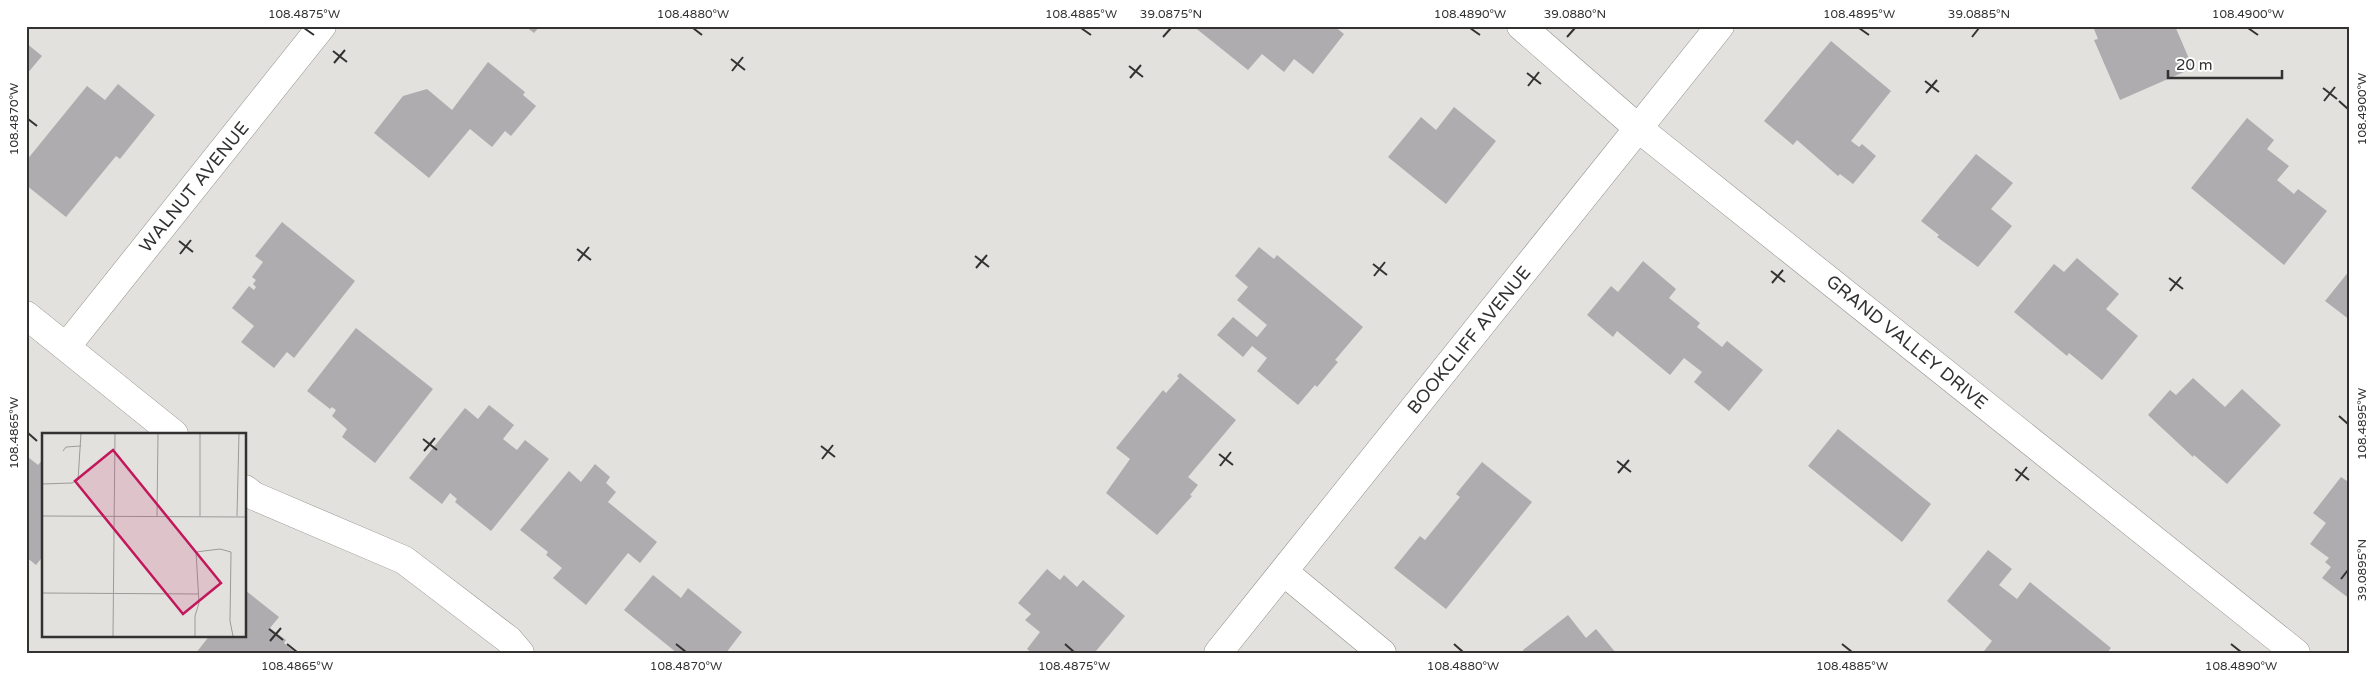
<svg xmlns="http://www.w3.org/2000/svg" width="2376" height="679" viewBox="0 0 2376 679" font-family="'Varela Round',sans-serif">
  <style>
    .building { fill: #aeacaf }
    .lines { fill: none; stroke-linecap: round; stroke-linejoin: round }
    .street-casing { stroke: #92908d; stroke-width: 29 }
    .street { stroke: #fff; stroke-width: 28 }
    .ticks { fill: none; stroke: #333231; stroke-width: 2 }
    .labels { text-anchor: middle; dominant-baseline: central; stroke-width: 4; stroke-linejoin: round; paint-order: stroke }
    .street-label { font-size: 18px; fill: #333231; stroke: #fff }
    .inset-road { fill: none; stroke: #9d9b99; stroke-width: 1 }
    .view { fill: #c2185b; fill-opacity: 0.15; stroke: #c2185b; stroke-width: 2.5 }
    .inset-edge { fill: none; stroke: #333231; stroke-width: 2.5 }
    .neatline { fill: none; stroke: #333231; stroke-width: 2 }
    .ticks-label { font-size: 12px; text-anchor: middle; fill: #333231 }
  </style>
  <rect width="100%" height="100%" fill="#e3e1de"/>
  <path class="building" d="M525 26H540L534 33Z
    M1193 26H1334L1344 34 1313 74 1294 59 1284 72 1262 54 1248 70Z
    M2096 26H2175L2193 68 2120 100 2094 40 2098 39 2094 29 2097 28Z
    M1831 41 1891 91 1851 141 1859 147 1862 144 1876 156 1853 184 1840 174 1838 176 1797 140 1793 145 1764 121Z
    M26 43 42 56 26 75Z
    M488 62 525 92 523 95 536 106 511 136 505 131 492 147 470 129 429 178 374 133 403 96 427 89 452 110Z
    M118 84 155 115 120 159 116 156 66 217 26 185V161L87 86 105 100Z
    M1454 107 1496 141 1446 204 1388 157 1421 117 1436 130Z
    M2247 118 2274 140 2267 149 2289 166 2277 180 2294 194 2298 189 2327 211 2284 265 2191 188Z
    M1976 154 2013 183 1991 209 2012 226 1978 267 1937 237 1939 235 1921 221Z
    M282 222 355 281 294 358 287 352 274 368 241 342 254 326 232 308 249 286 254 290 256 287 253 284 256 280 252 277 263 262 255 256Z
    M1259 247 1274 259 1277 255 1363 327 1335 360 1338 362 1317 387 1315 385 1298 405 1257 371 1267 358 1252 346 1243 357 1217 335 1233 317 1257 337 1267 325 1237 300 1248 287 1235 276Z
    M2077 258 2119 294 2106 309 2138 336 2102 380 2069 353 2067 356 2014 312 2054 264 2064 272Z
    M1643 261 1676 289 1669 298 1700 323 1697 327 1722 347 1727 341 1763 370 1729 411 1694 382 1702 372 1684 358 1670 375 1617 331 1613 337 1587 315 1611 286 1618 292Z
    M2350 270V320L2325 301Z
    M356 328 433 389 375 463 342 437 347 429 332 416 336 410 332 407 330 409 307 391Z
    M1180 373 1236 420 1188 477 1198 485 1190 495 1192 496 1157 535 1106 493 1130 459 1116 448 1163 390 1166 393 1179 378 1177 376Z
    M2193 378 2225 407 2242 389 2281 425 2227 484 2194 455 2193 457 2148 415 2170 390 2176 395Z
    M489 405 514 425 503 439 517 450 525 440 549 459 491 531 455 502 457 499 450 493 442 504 409 478 465 408 478 419Z
    M1838 429 1931 504 1902 542 1808 466Z
    M28 457 38 465 44 458V555L36 565 26 557V460Z
    M1482 462 1532 502 1446 609 1394 568 1420 536 1425 540 1460 497 1456 494Z
    M595 464 610 477 606 483 616 492 608 502 657 542 640 563 628 553 586 605 553 578 562 568 546 555 548 552 520 530 569 471 581 482Z
    M2341 477 2350 483V599L2322 578 2331 567 2325 562 2329 558 2310 544 2326 523 2313 513Z
    M1988 550 2012 569 1999 585 2017 599 2030 582 2111 648 2107 653 1984 651 1992 641 1947 601Z
    M1047 569 1060 580 1064 575 1077 587 1083 580 1125 616 1096 651 1098 653H1032L1027 649 1040 632 1025 620 1031 614 1018 603Z
    M653 575 681 598 688 588 742 632 726 653H677L624 610Z
    M245 590 279 617 270 628 286 640 284 643 296 653H196L210 635H245Z
    M1568 615 1586 638 1596 629 1616 653H1524L1523 650Z"/>
  <g class="lines">
    <defs>
      <path id="street" d="M1521 26 1638 128 2296 653
        M26 315 174 434
        M66 347 322 26
        M245 489 254 496 404 560 509 640 520 653
        M1284 572 1382 653
        M1218 653 1720 26"/>
    </defs>
    <use href="#street" class="street-casing"/>
    <use href="#street" class="street"/>
  </g>
  <path class="ticks" d="M304 28 314 35M693 28 702 35M1081 28 1091 35M1470 28 1480 35M1859 28 1869 35M2248 28 2258 35M1163 37 1171 28M1567 37 1575 28M1972 37 1979 28M333 51 347 62M731 59 745 70M334 63 345 50M1129 66 1143 77M732 71 743 57M1527 73 1541 84M1130 78 1141 65M1925 81 1939 92M1528 86 1539 72M2323 88 2337 99M1926 93 1937 80M2324 101 2335 87M2339 101 2348 109M28 119 37 126M179 241 193 252M577 249 591 260M180 254 191 240M975 256 989 267M578 261 589 247M1373 264 1387 275M976 268 987 255M1771 271 1785 282M1374 276 1385 262M2169 278 2183 289M1772 283 1783 270M2170 291 2181 277M2339 416 2348 424M28 433 37 441M423 439 437 450M821 446 835 457M424 451 435 438M1219 454 1233 465M822 459 833 445M1617 461 1631 472M1220 466 1231 452M2015 469 2029 480M1618 473 1629 460M2016 481 2027 467M2341 579 2348 570M269 629 283 640M270 641 281 628M287 644 297 652M676 644 686 652M1065 644 1074 652M1454 644 1463 652M1842 644 1852 652M2231 644 2241 652"/>
  <g class="labels">
    <g class="street-label">
      <text transform="translate(194 187) rotate(-51)">WALNUT AVENUE</text>
      <text transform="translate(1469 340) rotate(-51)">BOOKCLIFF AVENUE</text>
      <text transform="translate(1907 342) rotate(39)">GRAND VALLEY DRIVE</text>
    </g>
  </g>
  <g transform="translate(42 433)">
    <rect width="204" height="204" fill="#e3e1de"/>
    <path class="inset-road" d="M158 0V83M21 18 24 14 39 13M0 51 30 50 36 47 39 0M0 83 204 84M115 83 116 0M195 83 197 0M0 160 157 161M71 203 73 0M153 203V183L157 170 154 119 178 116 189 119 188 188 191 203"/>
    <path class="view" d="M71 17 179 150 141 181 33 48Z"/>
    <rect width="204" height="204" class="inset-edge"/>
  </g>
  <rect width="2376" height="679" fill="none" stroke="#ffffff" stroke-width="55"/>
  <path d="M2168 70v8h114v-8" fill="none" stroke="#333231" stroke-width="2.5"/>
  <text x="2176" y="70" font-size="15" fill="#333231" stroke="#ffffff" stroke-width="4" paint-order="stroke">20 m</text>
  <rect x="28" y="28" width="2320" height="624" class="neatline"/>
  <g class="ticks-label">
    <text x="304" y="18">108.4875°W</text>
    <text x="693" y="18">108.4880°W</text>
    <text x="1081" y="18">108.4885°W</text>
    <text x="1171" y="18">39.0875°N</text>
    <text x="1470" y="18">108.4890°W</text>
    <text x="1575" y="18">39.0880°N</text>
    <text x="1859" y="18">108.4895°W</text>
    <text x="1979" y="18">39.0885°N</text>
    <text x="2248" y="18">108.4900°W</text>
    <text transform="translate(2362 109) rotate(-90)" y="4">108.4900°W</text>
    <text transform="translate(14 119) rotate(-90)" y="4">108.4870°W</text>
    <text transform="translate(2362 424) rotate(-90)" y="4">108.4895°W</text>
    <text transform="translate(14 433) rotate(-90)" y="4">108.4865°W</text>
    <text transform="translate(2362 570) rotate(-90)" y="4">39.0895°N</text>
    <text x="297" y="670">108.4865°W</text>
    <text x="686" y="670">108.4870°W</text>
    <text x="1074" y="670">108.4875°W</text>
    <text x="1463" y="670">108.4880°W</text>
    <text x="1852" y="670">108.4885°W</text>
    <text x="2241" y="670">108.4890°W</text>
  </g>
</svg>
